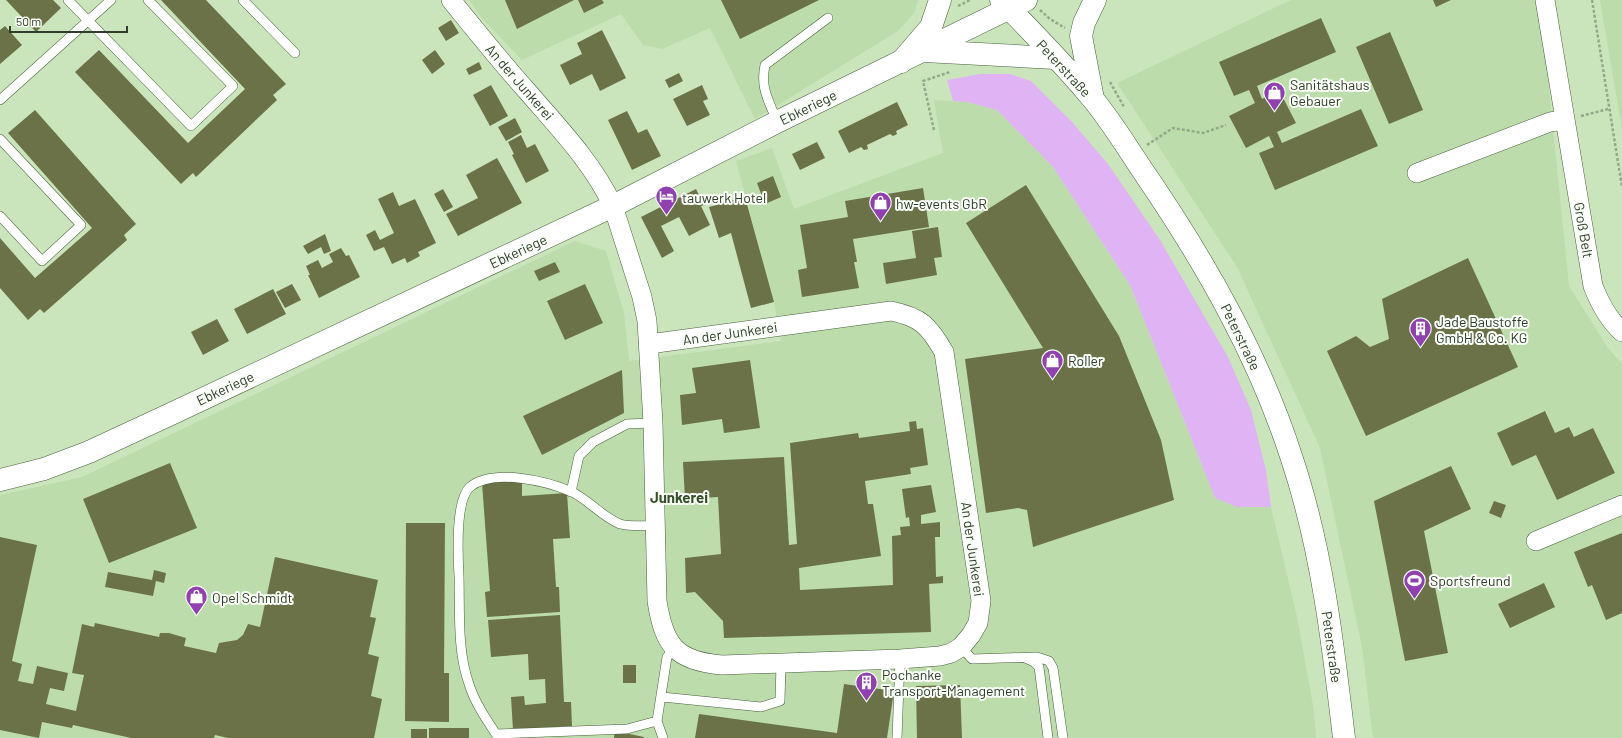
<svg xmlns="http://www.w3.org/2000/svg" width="1622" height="738" viewBox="0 0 1622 738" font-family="Barlow,sans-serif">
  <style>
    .built { fill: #bcdcac }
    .green { fill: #e0b4f4 }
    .building { fill: #6c7247 }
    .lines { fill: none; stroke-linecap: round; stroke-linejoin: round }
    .service-casing { stroke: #485f3c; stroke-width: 10 }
    .minor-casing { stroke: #485f3c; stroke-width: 20 }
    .tertiary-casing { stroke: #485f3c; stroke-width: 23 }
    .secondary-casing { stroke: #485f3c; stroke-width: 23 }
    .path { stroke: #94a989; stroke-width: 2.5; stroke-dasharray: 3 2; stroke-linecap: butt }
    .service { stroke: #fff; stroke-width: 9 }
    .minor { stroke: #fff; stroke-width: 19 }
    .tertiary { stroke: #fff; stroke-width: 22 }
    .secondary { stroke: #fff; stroke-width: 22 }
    .labels { text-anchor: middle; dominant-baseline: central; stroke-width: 4; stroke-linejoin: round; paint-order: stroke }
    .street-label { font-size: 14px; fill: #323c2c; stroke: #f9fef6 }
    .poi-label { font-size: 14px; fill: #323c2c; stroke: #f9fef6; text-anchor: start }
    .neighbourhood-label { font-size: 15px; font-weight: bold; fill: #384f2c; stroke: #f9fef6 }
  </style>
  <rect width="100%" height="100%" fill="#cae5bc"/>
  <path class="built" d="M469 0H918L914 13 898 31 755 119 710 28 662 49 643 45 621 14 522 60 481 17Z
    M1291 0H1540L1569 286 1608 348 1622 364V738H1373L1362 647 1320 448 1237 267 1117 83Z
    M1600 0H1622V129Z
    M934 100 967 102 997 110 1053 167 1130 285 1215 498 1237 507H1271L1297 617 1314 711 1316 738H0V495L82 477 575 241 606 251 624 313 629 361 781 341 774 302 736 161 772 148 794 209 943 153Z"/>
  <path class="green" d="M980 74H1010L1031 81 1073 123 1108 164 1160 240 1228 357 1251 410 1266 470 1271 507H1237L1215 498 1130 285 1053 167 997 110 967 102 953 101 947 80Z"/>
  <path class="building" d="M6 0H53L61 8 36 32Z
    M161 0H206L286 84 273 95 277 100 196 177 193 173 181 184 75 72 99 50 188 143 245 89Z
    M505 0H574L517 29Z
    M578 0H602L604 3 584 13Z
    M721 0H819L740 39Z
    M1433 0H1451L1436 7Z
    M1321 18 1336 52 1257 86 1262 99 1279 90 1296 123 1277 132 1282 143 1361 109 1378 146 1275 190 1259 153 1274 147 1269 136 1246 148 1229 116 1255 103 1249 90 1234 96 1219 62Z
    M451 20 459 33 446 41 438 28Z
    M5 26 22 45 0 64V30Z
    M602 30 626 78 600 91 592 74 570 85 560 65 582 54 577 43Z
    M1390 32 1423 110 1389 124 1356 47Z
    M435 50 445 64 432 74 422 60Z
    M479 62 482 69 469 75 466 69Z
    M679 73 683 81 669 88 665 80Z
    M491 85 508 116 490 126 473 95Z
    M702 85 708 99 703 101 710 115 687 126 673 99Z
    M897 102 908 125 896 131 897 134 893 136 890 134 867 145 868 149 864 150 861 147 849 153 838 131Z
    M35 110 136 224 124 235 127 240 44 313 40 309 28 320 0 288V238L35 278 92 228 8 133Z
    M627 111 638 133 647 129 661 156 632 170 608 120Z
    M515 118 522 132 506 141 498 127Z
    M521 135 527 148 535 144 549 171 526 183 512 155 514 154 508 142Z
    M817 142 825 158 800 170 792 154Z
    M497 158 522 203 458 236 446 214 478 198 466 175Z
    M773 176 781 197 765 204 757 183Z
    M1026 185 1119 336 1161 440 1174 500 1033 547 1027 510 1018 508 986 513 965 359 1043 348 966 223Z
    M923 188 929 227 853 239 857 262H854L859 288 802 297 798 270 807 268 800 225 848 217 845 201Z
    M443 189 453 207 444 212 434 194Z
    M696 189 704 205 701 206 710 225 689 236 679 217 661 226 674 251 662 258 641 217Z
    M393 192 399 206 415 199 436 243 418 252 420 256 407 263 405 258 392 264 384 247 374 251 366 235 375 230 380 240 394 233 378 199Z
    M745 197 774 302 751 308 731 233 719 238 709 207Z
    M938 227 942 257 934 258 937 275 886 284 883 263 916 258 912 231Z
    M325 234 331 251 324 254 321 247 308 254 303 246Z
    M341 248 346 256 349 255 360 277 319 298 308 275H310L306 266 318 260 322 268 333 262 329 254Z
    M1468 258 1518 367 1366 436 1327 351 1356 336 1370 347 1389 339 1382 299Z
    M555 262 560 272 539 281 534 271Z
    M292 284 301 300 285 308 276 292Z
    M585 284 603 323 565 340 547 301Z
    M273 289 286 314 247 334 234 309Z
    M217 319 229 341 203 355 191 332Z
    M750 360 760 428 724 433 722 419 682 425 680 395 696 393 692 368Z
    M622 370 624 413 542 455 523 416Z
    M1545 411 1555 433 1569 427 1574 437 1593 428 1615 473 1557 500 1536 455 1512 466 1497 433Z
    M916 421 917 429 923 428 928 465 910 468 911 474 865 481 868 504H873L881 556 799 568 800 590 893 585 892 536 901 535 900 527 910 526 909 517 906 518 902 489 931 485 936 512 921 515V524L940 522V537H935L936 577 943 576V583L929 584 931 632 724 638 723 621 695 592 686 593 685 558 721 554 718 497 685 499 683 462 784 457 789 545 797 544 790 443 858 433 859 438 910 431 909 422Z
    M170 463 197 528 109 563 83 499Z
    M1451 466 1471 509 1424 531 1448 653 1405 661 1374 501Z
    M522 481V496L567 493 570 538 553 539 556 587H559L560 612 487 617 485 592 490 591 482 483Z
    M1494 501 1506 505 1501 518 1489 513Z
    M406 523H445L444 673H449V722L405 721Z
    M1622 533V613L1606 620 1592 585 1588 587 1574 552Z
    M0 537 37 545 12 661 22 664 18 681 33 684 37 666 68 673 64 691 50 688 46 704 76 711 84 675 72 673 82 624 94 627 95 623 159 637 160 633H169L186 638 184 646 216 653 219 643 237 640 243 635 248 624 260 627 275 557 378 580 370 617 376 618 368 654 379 657 371 696 382 699 374 738H228L215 735 214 738H131L73 725 72 728 42 722 39 738 0 730Z
    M154 570 166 573 164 583 156 581 153 596 105 587 108 572 152 580Z
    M1544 583 1555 607 1510 628 1498 604Z
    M560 615 564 702H571L572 726 513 730 511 697 524 696 525 705 546 703 545 679 529 680 528 654 491 657 488 620Z
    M623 665H636V683H623Z
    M844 684 894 691 887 738H695L699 714 837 733Z
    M960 685 962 738H917L916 686Z
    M429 728H469V738H429Z
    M411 729H427V738H411Z
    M615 731 644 737V738H614Z"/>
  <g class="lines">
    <defs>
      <path id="service" d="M68 0 191 126 233 86 148 0
        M243 0 295 53
        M0 100 111 0
        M777 122C769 100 760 89 765 65L828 18
        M0 139 81 225 42 261 0 216
        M571 492 579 456 593 442 627 424 653 423
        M656 526C645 525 631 527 620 524 602 517 589 500 572 492 547 481 493 468 470 487 455 500 458 557 459 576 460 611 457 651 469 684 474 701 486 719 496 734L627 729 657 721 667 657 675 648
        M961 647 972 659 1037 657 1049 661 1053 668 1063 738
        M1025 658 1034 662 1039 667 1048 738
        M662 697 761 707 780 701 781 663
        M657 721 663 738
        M897 738 900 659"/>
      <path id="minor" d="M451 0C476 31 501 62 527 91 558 127 593 163 613 206L642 297 647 321 653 423 657 601C664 645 675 661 722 665L900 659 940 656 951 653 961 647 971 635 978 623 981 601 944 352C929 326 921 317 891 311L649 344
        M1545 0 1593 286C1600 304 1608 319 1622 332
        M1417 173 1550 122 1564 120
        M1536 541 1622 505"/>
      <path id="tertiary" d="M924 51 1055 58
        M0 480 44 469 89 452 173 413 613 206 777 122 1026 0"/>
      <path id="secondary" d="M1001 0C1032 32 1064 64 1092 98 1112 122 1128 149 1145 174 1205 262 1259 356 1292 459 1322 549 1333 644 1344 738
        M901 62 931 27 940 0
        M1093 99 1081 36 1084 23 1095 0"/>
    </defs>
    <use href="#service" class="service-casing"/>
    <use href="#minor" class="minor-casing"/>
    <use href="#tertiary" class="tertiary-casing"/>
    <use href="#secondary" class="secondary-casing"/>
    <path class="path" d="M1592 0 1622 187
      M958 6 970 0
      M1040 10 1050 19 1065 28
      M1110 82 1124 107
      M1581 116 1608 109
      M934 130 923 81 950 72
      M1147 145 1173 128 1203 133 1226 125"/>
    <use href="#service" class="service"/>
    <use href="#minor" class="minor"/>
    <use href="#tertiary" class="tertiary"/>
    <use href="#secondary" class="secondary"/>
  </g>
  <defs>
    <symbol id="shop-pin" viewBox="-11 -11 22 30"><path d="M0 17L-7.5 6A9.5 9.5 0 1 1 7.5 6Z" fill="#9040b0" stroke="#f9fef6"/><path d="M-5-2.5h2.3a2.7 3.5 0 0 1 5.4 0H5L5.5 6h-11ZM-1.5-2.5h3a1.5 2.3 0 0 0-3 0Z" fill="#fff"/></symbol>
    <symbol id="hotel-pin" viewBox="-11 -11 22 30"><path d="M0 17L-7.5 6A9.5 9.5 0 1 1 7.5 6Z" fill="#9040b0" stroke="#f9fef6"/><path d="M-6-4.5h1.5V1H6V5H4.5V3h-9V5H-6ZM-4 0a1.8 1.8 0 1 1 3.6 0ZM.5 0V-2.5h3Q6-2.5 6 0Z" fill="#fff"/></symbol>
    <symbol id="building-pin" viewBox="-11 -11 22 30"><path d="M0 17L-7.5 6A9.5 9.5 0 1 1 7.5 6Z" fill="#9040b0" stroke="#f9fef6"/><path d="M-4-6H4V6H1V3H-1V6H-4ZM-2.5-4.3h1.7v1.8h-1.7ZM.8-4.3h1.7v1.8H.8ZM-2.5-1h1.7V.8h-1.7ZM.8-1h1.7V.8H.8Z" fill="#fff"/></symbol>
    <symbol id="stadium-pin" viewBox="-11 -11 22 30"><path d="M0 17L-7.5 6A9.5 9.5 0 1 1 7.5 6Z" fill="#9040b0" stroke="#f9fef6"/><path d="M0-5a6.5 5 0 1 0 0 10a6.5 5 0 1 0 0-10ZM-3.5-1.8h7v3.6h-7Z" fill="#fff"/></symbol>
  </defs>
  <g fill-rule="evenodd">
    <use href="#shop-pin" x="1262" y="80" width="25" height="34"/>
    <use href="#hotel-pin" x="654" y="184" width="25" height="34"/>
    <use href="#shop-pin" x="868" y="190" width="25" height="34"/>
    <use href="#building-pin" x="1408" y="316" width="25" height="34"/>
    <use href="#shop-pin" x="1040" y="348" width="25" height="34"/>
    <use href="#stadium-pin" x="1402" y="568" width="25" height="34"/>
    <use href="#shop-pin" x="184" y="584" width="25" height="34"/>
    <use href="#building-pin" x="854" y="670" width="25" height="34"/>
  </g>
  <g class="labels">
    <g class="street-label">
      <text transform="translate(1064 68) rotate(47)">Peterstraße</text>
      <text transform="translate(520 82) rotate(49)">An der Junkerei</text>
      <text transform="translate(808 107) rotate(-26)">Ebkeriege</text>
      <text transform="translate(1584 230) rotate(80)">Groß Belt</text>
      <text transform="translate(518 251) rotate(-25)">Ebkeriege</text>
      <text transform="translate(730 333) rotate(-8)">An der Junkerei</text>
      <text transform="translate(1241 337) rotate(64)">Peterstraße</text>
      <text transform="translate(225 388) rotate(-25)">Ebkeriege</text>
      <text transform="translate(973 549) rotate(82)">An der Junkerei</text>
      <text transform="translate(1332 647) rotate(82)">Peterstraße</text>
    </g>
    <g class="poi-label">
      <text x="1290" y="84">Sanitätshaus<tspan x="1290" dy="16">Gebauer</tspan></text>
      <text x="682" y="197">tauwerk Hotel</text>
      <text x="896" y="203">hw-events GbR</text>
      <text x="1436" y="321">Jade Baustoffe<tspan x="1436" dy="16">GmbH &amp; Co. KG</tspan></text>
      <text x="1068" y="360">Roller</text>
      <text x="1430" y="580">Sportsfreund</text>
      <text x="212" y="597">Opel Schmidt</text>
      <text x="882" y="674">Pochanke<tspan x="882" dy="16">Transport-Management</tspan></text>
    </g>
    <g class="neighbourhood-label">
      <text x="679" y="497">Junkerei</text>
    </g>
  </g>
  <path d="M10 26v6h117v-6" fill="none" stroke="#323c2c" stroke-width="2"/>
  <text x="16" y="26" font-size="12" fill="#323c2c" stroke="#f9fef6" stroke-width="3" paint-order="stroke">50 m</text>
</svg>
